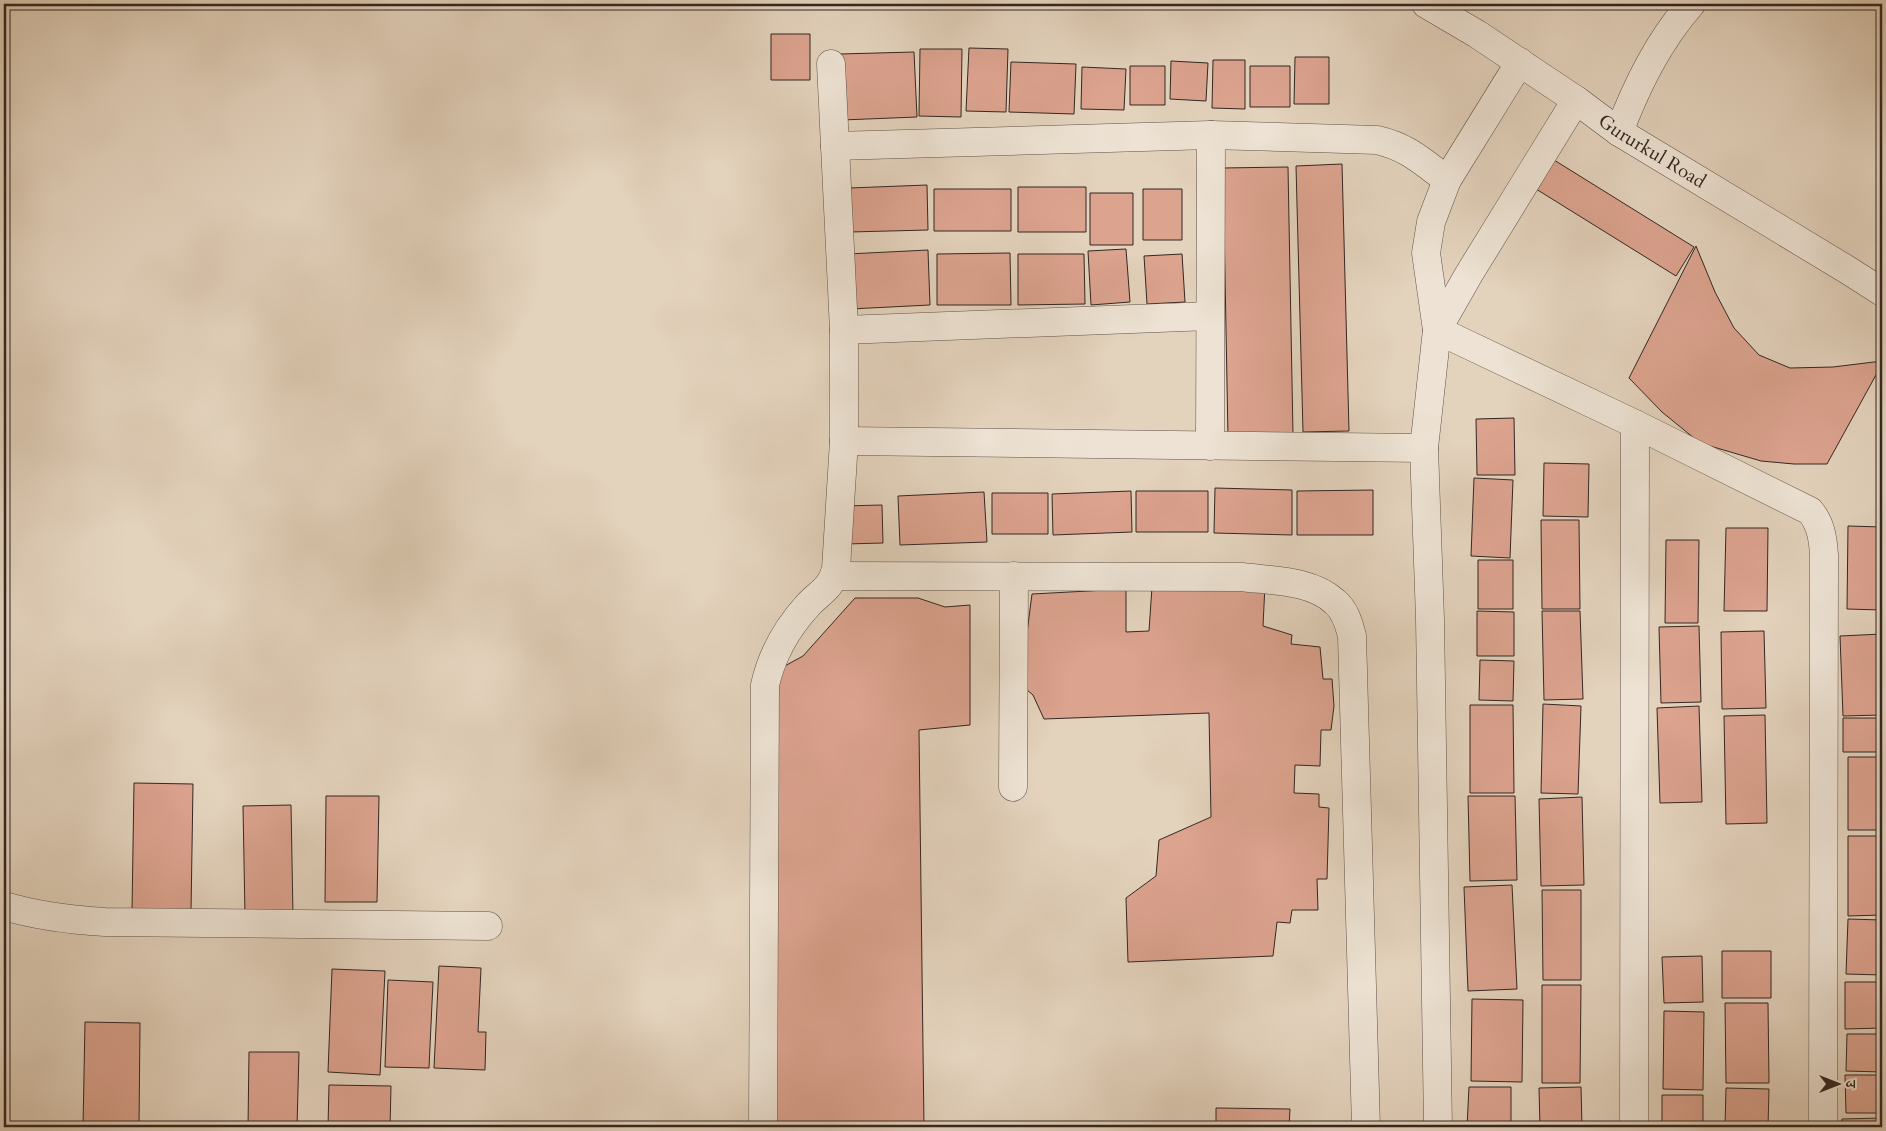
<svg xmlns="http://www.w3.org/2000/svg" width="1886" height="1131" viewBox="0 0 1886 1131" font-family="Cardo,'Noto Serif Devanagari',serif">
  <style>
    .building { fill: #dca38f; stroke: #332721 }
    .lines { fill: none; stroke-linecap: round; stroke-linejoin: round }
    .minor-casing { stroke: #5f5248; stroke-width: 29 }
    .minor { stroke: #ede2d3; stroke-width: 28 }
    .labels { text-anchor: middle; dominant-baseline: central; stroke-width: 5; stroke-linejoin: round; paint-order: stroke }
    .street-label { font-size: 19px; fill: #332721; stroke: #ede2d3 }
  </style>
  <rect width="100%" height="100%" fill="#e3d2bc"/>
  <filter id="stains"><feTurbulence type="fractalNoise" baseFrequency=".004" numOctaves="4"/><feColorMatrix values="0 0 0 0 .2 0 0 0 0 .09 0 0 0 0 .02 0 0 0 .5 -.17"/></filter>
  <radialGradient id="worn" r=".72"><stop offset=".6" stop-color="#630" stop-opacity="0"/><stop offset="1" stop-color="#630" stop-opacity=".3"/></radialGradient>
  <path class="building" d="M771 34H810V80H771Z
    M969 48 1008 49 1006 112 966 111Z
    M920 49H962L961 117 919 116Z
    M914 52 917 117 842 120 840 54Z
    M1295 57H1329V104H1294Z
    M1213 60H1245V109L1212 108Z
    M1171 61 1208 63 1206 101 1170 99Z
    M1011 62 1076 64 1074 114 1009 112Z
    M1130 66H1165V105H1130Z
    M1250 66H1290V107H1250Z
    M1082 67 1126 69 1124 110 1081 109Z
    M1546 155 1694 247 1676 276 1528 184Z
    M1342 164 1349 431 1303 432 1296 166Z
    M1288 167 1293 435 1228 437 1223 168Z
    M927 185 928 230 850 232 849 188Z
    M1018 187H1086V232H1018Z
    M934 189H1011V231H934Z
    M1143 189H1182V240H1143Z
    M1090 193H1133V245H1090Z
    M1696 246 1715 292 1734 328 1759 355 1790 368 1833 367 1882 361V364L1827 464H1794L1761 461 1700 443 1662 412 1629 378Z
    M1126 249 1130 302 1091 305 1088 251Z
    M928 250 930 305 850 309 848 254Z
    M1010 253 1011 305H937V254Z
    M1018 254H1084L1085 304 1018 305Z
    M1182 254 1185 302 1147 304 1144 256Z
    M1514 418 1515 475H1477L1476 419Z
    M1544 463 1589 464 1588 517 1543 516Z
    M1474 478 1513 480 1510 558 1471 556Z
    M1215 488 1292 490V535L1214 533Z
    M1373 490V535H1297V491Z
    M1131 491 1132 532 1053 535 1052 494Z
    M1136 491H1208V532H1136Z
    M984 492 987 542 900 545 898 496Z
    M992 493H1048V534H992Z
    M882 505 883 543 845 544 843 506Z
    M1541 520H1579L1580 609H1542Z
    M1848 526 1882 527V610L1847 609Z
    M1726 528H1768L1767 611H1724Z
    M1666 540H1699L1698 623H1665Z
    M1478 560H1513V609H1478Z
    M1265 585 1263 626 1292 635 1291 644 1320 647 1323 679H1332L1334 706 1331 730H1321L1320 766 1295 765 1294 793 1319 794V807L1329 808 1327 879H1317L1318 910H1292L1290 923 1277 922 1273 956 1128 962 1126 898 1156 876 1159 840 1211 817 1209 713 1044 719 1033 695 1027 690 1024 656 1032 594 1126 589V632L1149 631 1152 587Z
    M855 598H918L945 607 970 605V725L919 730 924 1127H770V674L803 656Z
    M1477 611 1514 612V656H1477Z
    M1542 611H1580L1583 699 1544 700Z
    M1699 626 1701 702 1661 703 1659 627Z
    M1764 631 1766 708 1722 709 1721 632Z
    M1882 634V715L1843 716 1840 636Z
    M1480 660 1514 661 1513 701 1479 700Z
    M1543 704 1581 706 1578 794 1541 793Z
    M1470 705H1513L1514 793H1470Z
    M1699 706 1702 802 1660 803 1657 708Z
    M1765 715 1767 823 1726 824 1724 716Z
    M1843 718H1882V752H1843Z
    M1848 757H1882V830H1848Z
    M134 783 193 784 191 912 132 911Z
    M326 796H379L377 902H325Z
    M1468 796H1515L1517 880 1470 881Z
    M1582 797 1584 885 1541 886 1539 799Z
    M291 805 293 916H245L243 806Z
    M1848 836H1882V915L1848 916Z
    M1512 885 1517 989 1468 991 1464 887Z
    M1542 890H1581V980H1543Z
    M1848 919 1882 920V975L1846 974Z
    M1722 951H1771V998H1722Z
    M1702 956 1703 1002 1664 1003 1662 957Z
    M439 966 481 968 478 1032H486L485 1070 434 1068Z
    M332 969 385 971 380 1075 328 1072Z
    M388 980 433 982 429 1068 385 1067Z
    M1845 982H1882V1028L1845 1029Z
    M1542 985H1581L1580 1083H1542Z
    M1472 999 1523 1000 1522 1082 1471 1081Z
    M1725 1003H1768L1769 1083H1726Z
    M1664 1011 1704 1012 1703 1090 1663 1089Z
    M85 1022 140 1023 139 1127H83Z
    M1847 1034H1882V1072L1846 1071Z
    M249 1052H299L297 1127H248Z
    M1845 1075H1882V1113H1846Z
    M329 1085 391 1086 390 1127H328Z
    M1469 1087H1511V1127H1467Z
    M1581 1087 1582 1127H1540L1539 1088Z
    M1726 1088 1769 1089 1768 1127H1725Z
    M1662 1095H1703V1127H1662Z
    M1216 1108 1290 1109 1289 1127H1216Z
    M1882 1118V1127H1842V1119Z"/>
  <g class="lines">
    <defs>
      <g id="minor">
        <path id="s1" d="M1426 4 1477 34 1576 100 1619 132 1846 269 1882 292"/>
        <path d="M1619 132C1637 85 1658 42 1691 4"/>
        <path d="M835 146 1211 135 1377 140C1408 147 1423 162 1447 180"/>
        <path d="M844 330 1210 316"/>
        <path d="M1437 330 1635 424 1810 511C1821 524 1823 539 1824 555L1823 1127"/>
        <path d="M1437 330 1469 274 1576 100"/>
        <path d="M844 441 1424 448"/>
        <path d="M1210 446 1211 135"/>
        <path d="M834 576 1242 577C1273 581 1312 580 1335 602 1345 610 1349 624 1352 636L1366 1127"/>
        <path d="M1013 787 1014 576"/>
        <path d="M4 906C38 916 70 920 105 922L488 926"/>
        <path d="M763 1127 765 685C772 654 787 628 808 605 820 592 831 589 836 569L844 441V330L831 64"/>
        <path d="M1438 1127 1430 619 1424 448 1437 330 1426 253 1431 222 1447 180 1520 62"/>
        <path d="M1634 1127 1635 424"/>
      </g>
    </defs>
    <use href="#minor" class="minor-casing"/>
    <use href="#minor" class="minor"/>
  </g>
  <g class="labels">
    <g class="street-label">
      <text stroke="none"><textPath href="#s1" startOffset="270">Gururkul Road</textPath></text>
    </g>
  </g>
  <rect width="1886" height="1131" fill="none" stroke="#e3d2bc" stroke-width="20"/>
  <rect x="5" y="5" width="1876" height="1121" fill="none" stroke="#332721" stroke-width="2.5"/>
  <rect x="10" y="10" width="1866" height="1111" fill="none" stroke="#332721"/>
  <g transform="translate(1838 1084) rotate(90)" stroke="#ede2d3" stroke-width="4" paint-order="stroke">
  <path d="M0-4L9 19L0 12L-9 19Z" fill="#332721"/>
  <text y="-8" font-size="14" font-weight="bold" text-anchor="middle" fill="#332721">उ</text>
  </g>
  <rect width="100%" height="100%" filter="url(#stains)"/>
  <rect width="100%" height="100%" fill="url(#worn)"/>
</svg>
